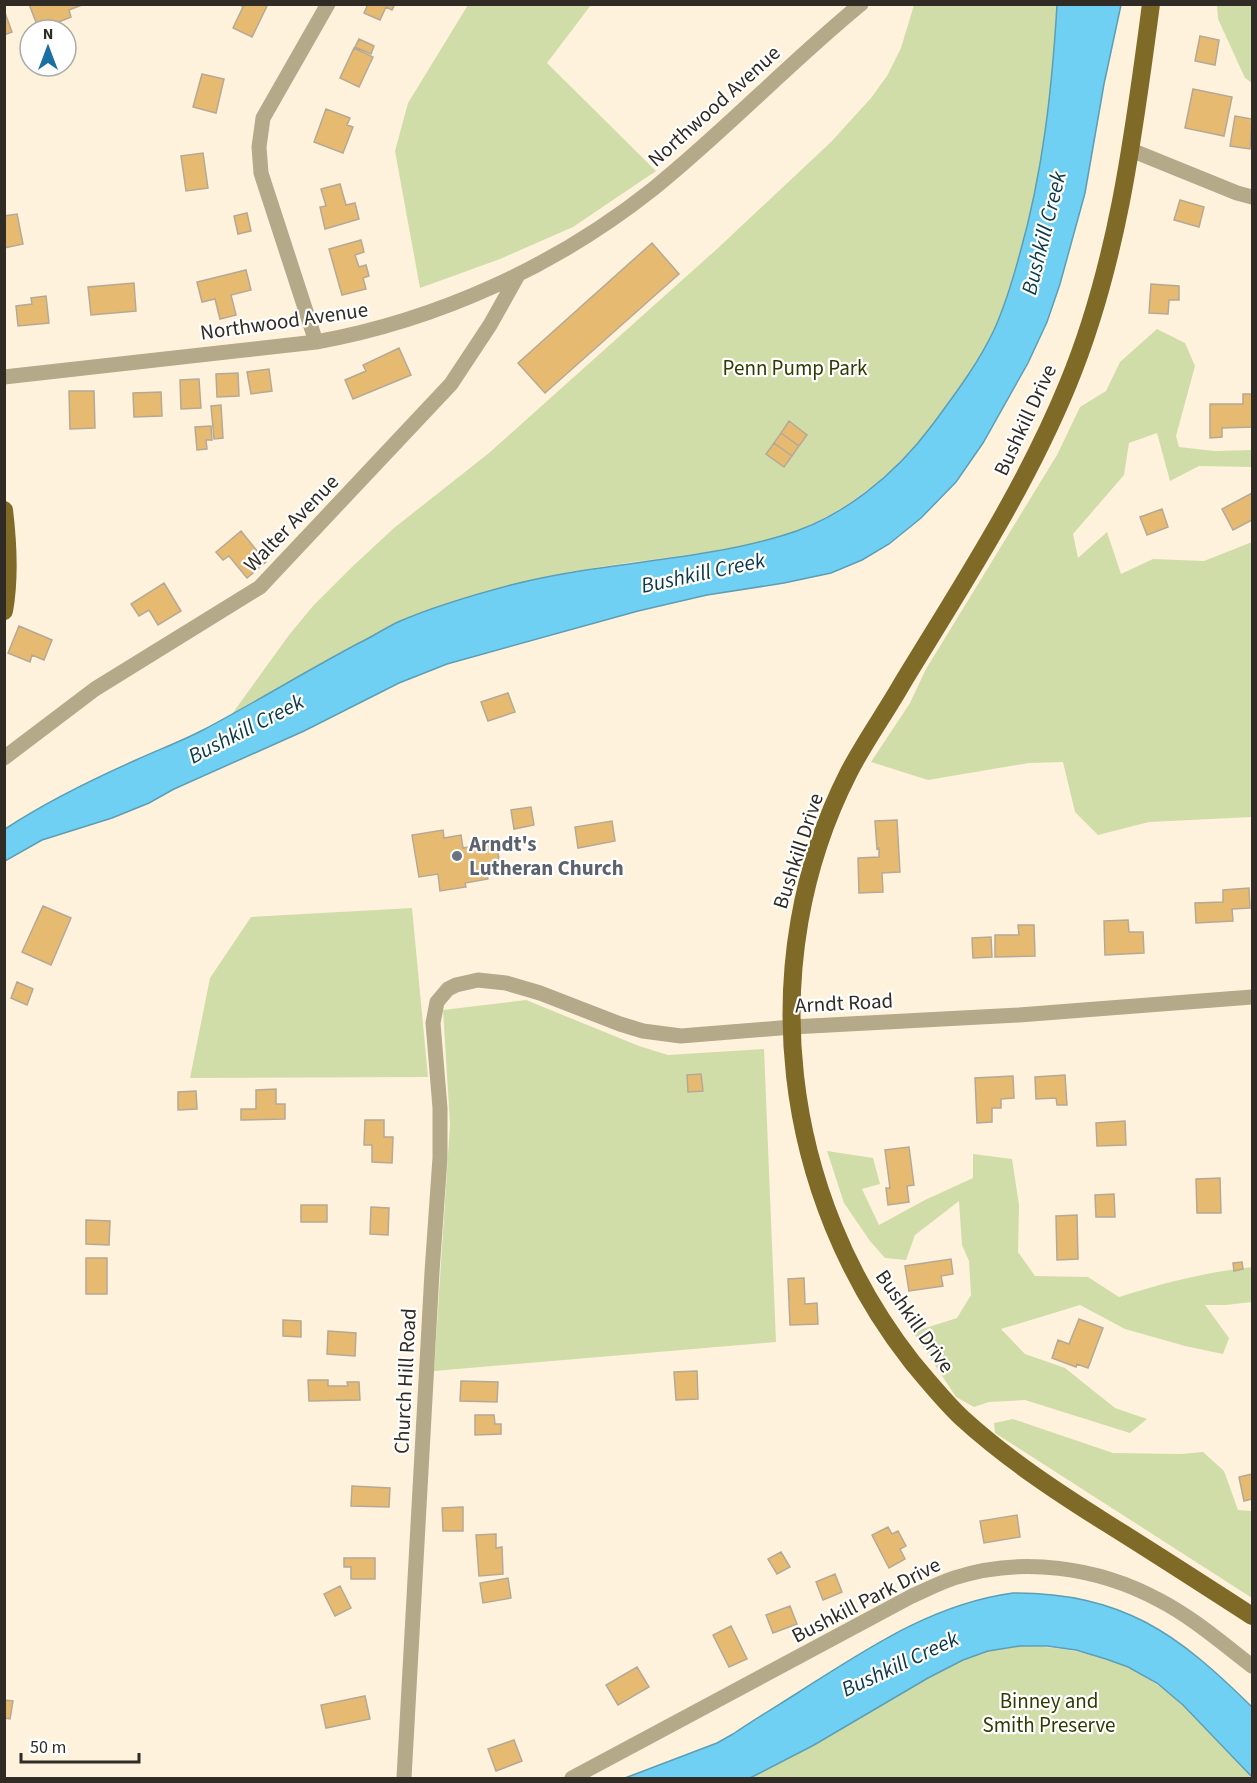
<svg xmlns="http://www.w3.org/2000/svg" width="1257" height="1783" viewBox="0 0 1257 1783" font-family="'Source Sans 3',sans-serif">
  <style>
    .green { fill: #d0dda8 }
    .water { fill: #6fd0f3; stroke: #5c9eb5; stroke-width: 1.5 }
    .building { fill: #e7ba72; stroke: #b5a996; stroke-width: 1.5 }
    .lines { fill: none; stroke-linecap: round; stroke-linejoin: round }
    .minor { stroke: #b4a988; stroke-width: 15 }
    .major { stroke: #7f6a28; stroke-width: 18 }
    .worship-dot { fill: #6b7280; stroke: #fff; stroke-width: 2 }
    .labels { text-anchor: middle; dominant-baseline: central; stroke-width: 4.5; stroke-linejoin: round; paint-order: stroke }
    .street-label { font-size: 21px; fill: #302b24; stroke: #fff }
    .park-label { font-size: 21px; fill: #313b00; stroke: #fff }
    .worship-label { font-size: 21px; font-weight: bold; fill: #5b616d; stroke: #fff; text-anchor: start }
    .water-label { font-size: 22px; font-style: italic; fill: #093846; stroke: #fff }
  </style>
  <rect width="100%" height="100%" fill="#fef2dd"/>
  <path class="green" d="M468 5H591L547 63 656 171 573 227 500 259 420 288 395 151 408 103Z
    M914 5H1057C1050 113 1040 227 995 328 980 359 959 389 939 416 899 470 849 512 786 535 752 547 714 551 678 556 622 564 564 570 509 586 474 596 431 607 398 622 385 628 373 636 361 643 317 666 274 689 232 714L289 635 313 606 352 567 394 528 489 453 718 248 831 142 871 98 887 76 901 48Z
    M1217 5H1252V83L1245 78 1218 19Z
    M1157 329 1185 343 1195 366 1176 436 1179 447 1214 451 1252 450V467L1199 466 1170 481 1157 433 1129 443 1124 475 1073 534 1078 558 1107 532 1121 574 1153 559 1204 561 1252 542V817L1149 822 1098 835 1075 812 1063 762 1029 763 928 780 871 762 910 703 926 669 1057 455 1080 407 1106 391 1120 362Z
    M412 908 428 1077 190 1078 210 978 251 917Z
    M526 1000 639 1046 668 1055 764 1049 776 1342 434 1371 450 1124 443 1010Z
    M827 1151 873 1158 880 1184 862 1189 879 1225 925 1200 973 1178V1154L1012 1159 1019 1205 1018 1252 1035 1276 1088 1277 1119 1297C1163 1283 1207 1272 1252 1267V1302L1226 1305H1205L1229 1338 1223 1354 1185 1346 1125 1329 1080 1305 1001 1329 1025 1354 1065 1368 1115 1408 1147 1419 1130 1433 1025 1400 989 1402 974 1407 956 1397 913 1332 957 1318 971 1295 969 1261 962 1245 959 1201 915 1235 906 1260 885 1258 870 1241 844 1203Z
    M1013 1419 1113 1453 1181 1454 1203 1452 1224 1471 1238 1510 1252 1511V1598L995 1433 994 1423Z
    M1020 1646C1068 1646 1115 1657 1155 1683 1178 1697 1197 1719 1215 1739 1227 1751 1245 1764 1252 1778H750L814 1745 928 1678 963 1660 988 1651Z"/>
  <path class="water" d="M1057 5H1121L1104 84 1085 193 1060 284 1047 322 1028 363 983 443 956 482 921 518 889 544 862 560 831 573 784 583 707 595 638 611 447 664 399 683 304 731 174 789 149 803 112 818 42 840 5 861V829C46 802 91 780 136 760 158 750 182 741 203 730 256 702 306 671 359 643 372 637 385 628 398 622 430 608 477 594 511 585 599 562 693 562 781 536 842 519 896 474 933 424 955 394 978 364 994 330 1005 306 1013 279 1020 253 1043 172 1052 89 1057 5Z
    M1013 1593C1123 1593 1177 1633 1252 1707V1777L1183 1705 1157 1683 1128 1667 1106 1659 1076 1650 1047 1646H1020L988 1651 963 1660 928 1678 814 1745 750 1778H625L717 1743 733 1734C755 1719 777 1706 799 1692 867 1649 932 1604 1013 1593Z"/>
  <path class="building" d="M29 4H82V5L69 10 71 17 51 25 53 29 39 30Z
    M239 4H268L252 37 233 28 243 7Z
    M368 4H395L392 10 386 7 380 20 364 13Z
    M4 10 12 32 4 35Z
    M1200 36 1219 40 1215 65 1195 61Z
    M359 39 374 46 371 54 355 47Z
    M354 48 373 57 359 87 340 78Z
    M202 74 224 79 216 113 193 107Z
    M1193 89 1232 97 1224 136 1185 128Z
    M326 109 350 118 347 125 353 127 343 153 314 142Z
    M1235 116 1252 119 1250 149 1230 146Z
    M203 153 208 188 186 191 181 156Z
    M340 184 346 205 355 203 359 219 325 229 320 207 326 206 321 189Z
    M1180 200 1204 207 1199 227 1174 220Z
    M247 213 251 231 238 234 234 216Z
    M17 214 23 244 4 248V216Z
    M361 240 364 252 355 255 359 267 366 265 369 276 363 278 366 289 342 295 329 249Z
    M652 243 679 274 545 393 518 363Z
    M246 270 251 290 231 295 236 315 220 319 215 299 202 302 197 282Z
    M134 283 136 311 91 315 88 287Z
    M1151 284 1179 286V300H1169L1168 314 1149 313Z
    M46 296 49 323 18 326 16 306 32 304 31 298Z
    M399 348 411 375 353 399 345 380 366 371 363 365Z
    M269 369 272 391 251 394 247 372Z
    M238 373 239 396 217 397 216 374Z
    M199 379 201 408 181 409 180 380Z
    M69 391H94L95 428 70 429Z
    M161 392 162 416 134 417 133 393Z
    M1243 394H1252V427L1222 428V437L1210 438V404H1243Z
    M221 405 223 438 214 439 211 406Z
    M789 421 807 435 799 446 781 433Z
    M211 426 212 440H206L207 449 197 450 195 427Z
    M781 433 799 446 792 456 774 443Z
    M774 443 792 456 784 467 766 454Z
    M1252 493V520L1233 530 1222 509Z
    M1162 509 1168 527 1147 535 1140 517Z
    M241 531 266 562 247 578 229 556 223 560 216 552Z
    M164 583 181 611 158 625 149 610 139 616 131 604Z
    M19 626 52 640 44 660 32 655 30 662 8 653Z
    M508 693 515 712 488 721 481 702Z
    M531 807 534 825 514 829 511 810Z
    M897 820 900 872 882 873 883 892 859 893 858 858 879 857V848L877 849 875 821Z
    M612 821 615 841 578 848 575 827Z
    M443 830 444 838 461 835 463 848 496 842 500 864 486 867 488 879 465 883 466 887 440 891 438 874 419 877 412 835Z
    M1249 888 1250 908 1232 909 1233 921 1196 923 1195 903 1223 902V890Z
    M43 906 71 918 51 965 22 952Z
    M1128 920 1129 932H1143L1144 953 1105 955 1104 921Z
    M1018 925H1034L1035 956 995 957V935H1019Z
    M991 937 992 957 973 958 972 938Z
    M17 982 33 989 27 1005 11 998Z
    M701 1074 703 1091 688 1092 687 1075Z
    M1065 1075 1067 1105H1057L1056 1098 1036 1099 1035 1077Z
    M1013 1076 1014 1098 1001 1099V1108H992V1122L977 1123 975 1078Z
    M276 1089V1104H285V1119L241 1120V1109H256V1090Z
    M196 1091 197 1109 178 1110V1092Z
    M365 1120H384V1137H393L392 1163 372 1162V1145H364Z
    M1125 1121 1126 1145 1097 1146 1096 1123Z
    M909 1147 914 1185 907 1186 909 1202 888 1205 886 1188H890L885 1150Z
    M1220 1178 1221 1213H1197L1196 1179Z
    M1114 1194 1115 1217H1096L1095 1195Z
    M301 1205H327V1222H301Z
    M371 1207 389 1208 388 1235 370 1234Z
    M1077 1215 1078 1259 1057 1260 1056 1216Z
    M86 1220 110 1221 109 1245 86 1244Z
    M86 1258H107V1294H86Z
    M951 1259 953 1274 941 1276 943 1286 909 1291 905 1266Z
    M1242 1262 1243 1269 1234 1271 1233 1263Z
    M804 1278 805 1304 817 1303 818 1324 790 1325 788 1279Z
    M1079 1319 1103 1328 1088 1368 1077 1364 1076 1367 1052 1358 1058 1340 1069 1344Z
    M283 1320 301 1321V1337L283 1336Z
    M328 1331 356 1333 355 1356 327 1354Z
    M697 1371 698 1399 676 1400 674 1372Z
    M308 1380H328V1386H348L347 1382H359L360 1400 309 1401Z
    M461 1381 498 1382 497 1402 460 1401Z
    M475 1415H494L495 1424H501V1434L475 1435Z
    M1252 1474V1499L1244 1501 1239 1477Z
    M352 1486 390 1488 389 1507 351 1506Z
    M463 1507V1531H443L442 1508Z
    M1017 1515 1020 1537 984 1543 980 1521Z
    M888 1527 892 1534 898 1531 906 1546 900 1549 905 1559 889 1568 872 1535Z
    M496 1534V1548L502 1547 503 1574 479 1576 476 1535Z
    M781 1552 790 1567 777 1574 768 1559Z
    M344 1558H375V1579H351V1567H344Z
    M835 1574 842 1592 823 1600 816 1582Z
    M508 1578 511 1598 483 1603 480 1583Z
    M340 1586 351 1608 335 1616 324 1594Z
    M790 1606 797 1624 773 1633 766 1615Z
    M731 1626 747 1659 729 1667 713 1635Z
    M637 1667 649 1687 618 1705 606 1685Z
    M365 1696 370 1719 326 1728 321 1705Z
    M4 1700 13 1701 10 1719 4 1718Z
    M514 1740 522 1761 496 1771 488 1749Z"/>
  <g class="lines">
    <path class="minor" d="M1131 150 1237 193 1252 197
      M316 342 261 173 259 147 263 118 328 4
      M4 377 316 342C438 320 556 266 653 189 725 131 789 63 861 4
      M4 758 95 689 260 587 451 384 490 325 518 275
      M404 1778 432 1272 440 1158V1108L433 1023 437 1002 448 989 456 985 478 980 506 983 540 993 620 1024 643 1031 681 1036 792 1027 1019 1015 1252 997
      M572 1778 912 1596C926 1590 939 1583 954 1578 1021 1556 1098 1567 1159 1600 1192 1617 1222 1643 1252 1666"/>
    <path class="major" d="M1151 4C1134 132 1118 263 1068 384 1025 489 962 585 903 682 886 712 865 741 849 772 752 962 781 1195 912 1362 928 1381 944 1401 962 1418 1007 1459 1057 1492 1108 1524 1156 1554 1204 1585 1252 1616
      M4 510C8 543 10 578 4 611"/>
  </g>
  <circle class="worship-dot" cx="457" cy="856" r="6"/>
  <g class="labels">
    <g class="street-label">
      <text transform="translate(714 106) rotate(-42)">Northwood Avenue</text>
      <text transform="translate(284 321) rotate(-8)">Northwood Avenue</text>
      <text transform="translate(1025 420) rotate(-65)">Bushkill Drive</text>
      <text transform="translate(291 523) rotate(-46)">Walter Avenue</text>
      <text transform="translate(798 851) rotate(-72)">Bushkill Drive</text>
      <text transform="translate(844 1003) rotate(-3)">Arndt Road</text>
      <text transform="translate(915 1321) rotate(55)">Bushkill Drive</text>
      <text transform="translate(405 1381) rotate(-87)">Church Hill Road</text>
      <text transform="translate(866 1600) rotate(-27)">Bushkill Park Drive</text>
    </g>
    <g class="park-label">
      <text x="795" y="368">Penn Pump Park</text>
      <text x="1049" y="1701">Binney and<tspan x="1049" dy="24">Smith Preserve</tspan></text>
    </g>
    <g class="worship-label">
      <text x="469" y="844">Arndt's<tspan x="469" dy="24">Lutheran Church</tspan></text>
    </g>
    <g class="water-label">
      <text transform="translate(1044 233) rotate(-76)">Bushkill Creek</text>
      <text transform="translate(703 573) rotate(-12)">Bushkill Creek</text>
      <text transform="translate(246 729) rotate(-27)">Bushkill Creek</text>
      <text transform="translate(900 1664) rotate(-25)">Bushkill Creek</text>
    </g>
  </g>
  <rect width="1257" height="1783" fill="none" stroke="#302b24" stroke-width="12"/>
  <g transform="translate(48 48)"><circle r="28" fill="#ffffff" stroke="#acaaa7" stroke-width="1.5"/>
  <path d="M0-4.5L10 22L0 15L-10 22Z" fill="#1b70a1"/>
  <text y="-9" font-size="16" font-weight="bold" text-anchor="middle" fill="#302b24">N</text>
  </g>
  <path d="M21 1753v9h118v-9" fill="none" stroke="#302b24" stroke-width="3"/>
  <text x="30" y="1753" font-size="18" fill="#302b24" stroke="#ffffff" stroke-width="4.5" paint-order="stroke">50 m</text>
</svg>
